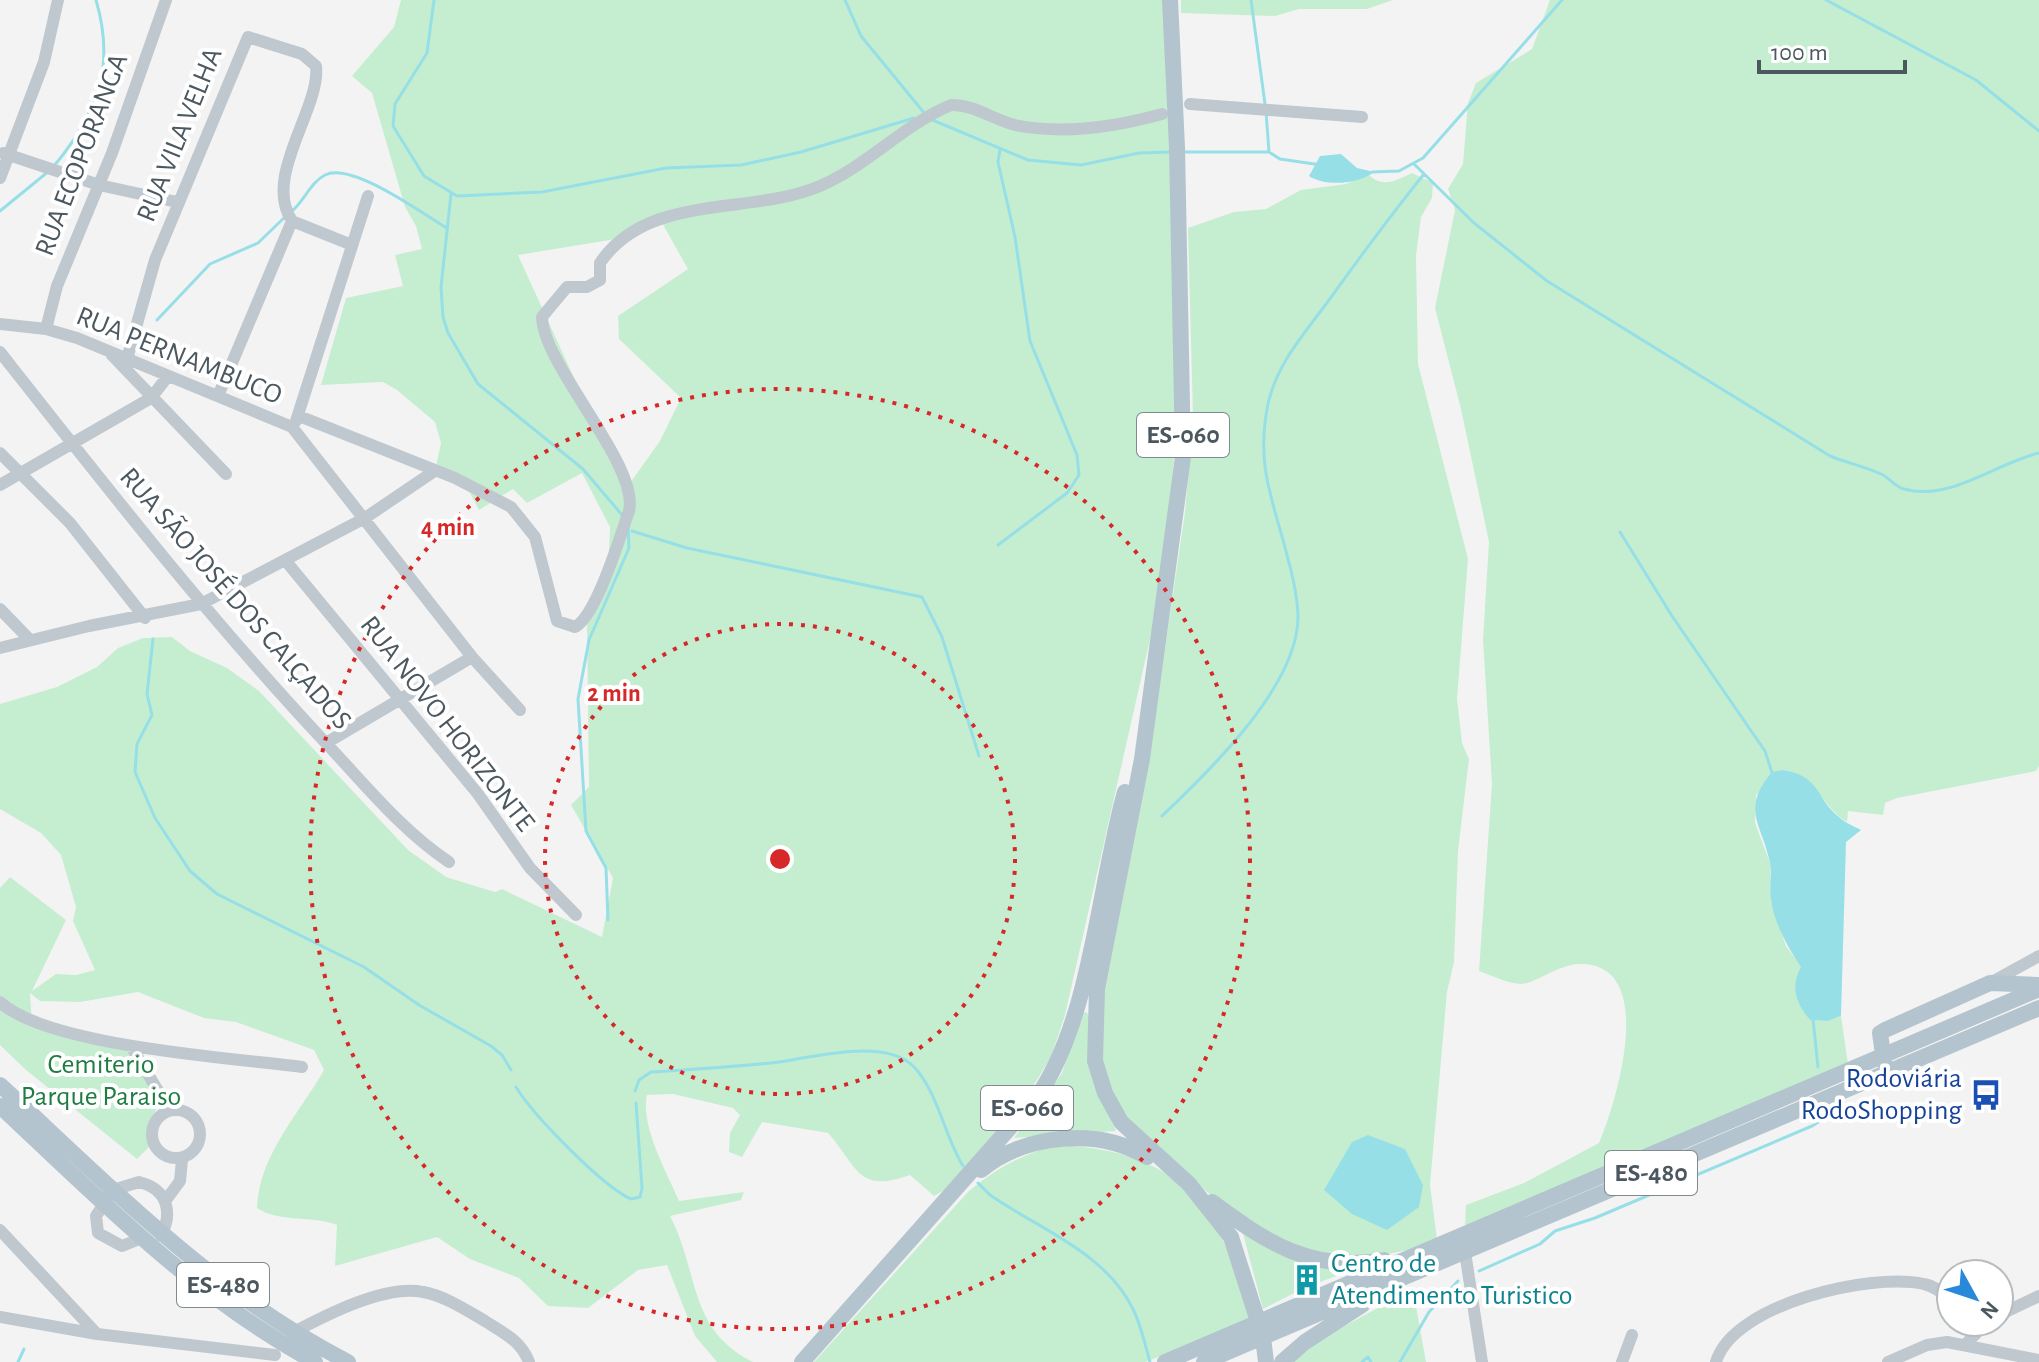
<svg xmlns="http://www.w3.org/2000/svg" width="2039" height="1362" viewBox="0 0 2039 1362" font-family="'Alegreya Sans',sans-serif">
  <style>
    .green { fill: #c5eed1; fill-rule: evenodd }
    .water { fill: #96dfe7 }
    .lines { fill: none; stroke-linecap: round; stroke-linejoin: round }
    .stream { stroke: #96dfe7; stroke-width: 3 }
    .minor { stroke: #bfc8ce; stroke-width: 12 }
    .major { stroke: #b4c4ce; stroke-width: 16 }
    .ring { fill: none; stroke: #d62828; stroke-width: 4; stroke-dasharray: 4 8 }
    .labels { text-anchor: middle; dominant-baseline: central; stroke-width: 8; stroke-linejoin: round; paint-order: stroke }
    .shield { fill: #fff; stroke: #818a8f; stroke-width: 2 }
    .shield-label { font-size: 26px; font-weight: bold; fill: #4b585f }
    .street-label { font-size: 28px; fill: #4b585f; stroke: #fff }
    .park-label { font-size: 28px; fill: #1f7d44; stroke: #fff }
    .transit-label { font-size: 28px; fill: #164399; stroke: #fff; text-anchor: end }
    .culture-label { font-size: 28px; fill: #0d838f; stroke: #fff; text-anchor: start }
    .centre { fill: #d62828; stroke: #fff; stroke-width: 4 }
    .ring-label { font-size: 24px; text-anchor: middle; font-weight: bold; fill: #d62828; stroke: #fff; stroke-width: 8; stroke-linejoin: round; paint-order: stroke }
  </style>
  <rect width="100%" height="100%" fill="#f4f3f3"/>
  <path class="green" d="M401 0H1166L1179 418 1158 604 1065 1015 1051 1057 1027 1096 946 1189 934 1196 910 1175C857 1194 858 1167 828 1133L762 1122 742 1157 729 1152 730 1133 740 1115 733 1108 673 1094 647 1095C640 1125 667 1173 679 1201L744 1192 741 1200 670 1216C700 1273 687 1329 753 1362H717L695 1336 667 1265 638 1270 588 1308 548 1306 519 1278 470 1259 437 1237 335 1266 337 1225C311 1215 279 1223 257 1208 259 1155 299 1114 324 1070L314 1050 236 1022 204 1018 138 992 80 1002 40 1001 30 993 32 1024 125 1046 160 1103 148 1124 150 1146 137 1159 26 1070 0 1045V888L10 877 66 920 32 991 56 974 76 975 95 970 73 921 76 907 61 855 41 833 0 809V704L57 687 97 667 118 648 143 638 172 637 190 651 227 668 259 691 408 850 446 877 495 892 502 889 602 937 613 878 571 805 589 787 587 624 609 553 610 527 582 473 527 503 513 489 479 510 463 480 435 471 441 443 435 422 397 390 383 382 321 385 346 298 403 286 395 255 422 249 416 226 405 207 372 93 352 76 394 27ZM657 214 688 269 618 316 619 339 681 398 660 441 625 490 518 255 616 239Z
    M1181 0H1393L1367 9H1299L1275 16 1181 13Z
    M1550 0H2039V766L2036 771 1897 798 1885 803 1883 815 1848 811 1847 822C1821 807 1818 775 1783 770L1756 795 1755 823 1770 863 1771 902 1786 946 1802 967C1790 986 1797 1003 1810 1020L1828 1021 1841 1016 1848 1064 1465 1226 1466 1205 1524 1183 1599 1143C1617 1101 1659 962 1579 964 1557 965 1535 984 1521 984 1509 984 1490 975 1479 971L1492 784 1483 640 1489 542 1461 409 1435 308 1455 210 1448 189 1463 164 1468 103 1476 83 1532 49Z
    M1367 173C1382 189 1395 181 1412 173L1433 183 1432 198 1421 217 1416 256 1418 364 1468 559 1457 699 1462 743 1469 759 1458 851 1454 962 1447 992 1430 1185 1437 1239 1414 1249 1372 1257H1326L1257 1231 1165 1159 1124 1118 1102 1073 1099 1020 1121 886 1151 744 1185 512 1193 418 1188 228 1234 212 1266 209 1301 190 1346 184Z
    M1086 1012 1090 1016 1103 1102 1116 1131 1014 1138 1062 1073 1081 1014Z
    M1056 1145C1179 1150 1216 1203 1252 1313L1245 1324 1145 1362H814L968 1192C996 1168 1021 1155 1056 1145Z
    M1242 1230 1350 1271 1320 1282 1315 1270 1296 1278 1300 1290 1263 1309Z
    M1413 1289 1426 1362H1293L1324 1337Z"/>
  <path class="water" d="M1341 154 1357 168 1374 172C1359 184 1326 187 1309 176L1320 156Z
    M1783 770C1821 776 1816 799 1839 817 1845 823 1854 826 1861 830L1846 842 1841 1016 1828 1021 1810 1020C1796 1003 1790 987 1801 967 1788 948 1774 923 1771 900 1769 888 1772 875 1770 863 1762 823 1740 810 1772 772Z
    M1368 1135 1405 1149 1423 1185 1419 1207 1387 1230 1352 1214 1324 1190 1352 1142Z"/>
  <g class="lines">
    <path class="stream" d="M434 0 427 53 395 104 393 126 424 176 457 196 542 192 666 168 741 165 801 152 914 118
      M845 0 861 36 925 114
      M1251 0 1265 104
      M1826 0 1976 80 2039 131
      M1266 112 1269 152
      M930 119 1028 160 1081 165 1139 153 1171 152
      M1183 152H1269L1280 159 1321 165
      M1414 164 1474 223 1547 281 1830 456C1847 463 1867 467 1883 475 1890 479 1896 487 1904 489 1949 502 1996 463 2039 453
      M54 166C97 114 116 68 96 0
      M1372 172 1399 171 1423 158 1562 0
      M451 194 441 287 443 317 448 333 478 384 583 469 622 515
      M0 211 49 171
      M292 211C304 201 311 182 325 175 351 161 423 214 447 228
      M157 320 210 264 258 243 286 216
      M632 531 687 548 922 597 942 637 979 756
      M1620 532 1672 616 1765 751 1773 776
      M998 545 1067 493 1079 475 1077 455 1030 341 1015 237 998 162 1000 150
      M153 639 147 694 152 715 137 744 135 772 155 818 190 871 217 894 364 967 419 1005 491 1046 502 1055 511 1070
      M1162 816C1209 771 1296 688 1298 619 1298 601 1293 577 1288 559 1274 502 1255 467 1268 404 1277 363 1305 333 1329 300 1360 257 1391 215 1424 174
      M608 920 606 868 586 831 578 699 589 640 629 548 628 525
      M1813 1019 1818 1067
      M516 1087C533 1115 602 1186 631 1199L640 1197 642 1188 636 1103
      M635 1091 639 1080 651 1072C694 1069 737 1067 779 1062 815 1057 887 1037 915 1068 938 1093 945 1137 963 1166
      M978 1183 990 1195C1039 1229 1105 1252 1133 1309 1141 1325 1145 1345 1150 1362
      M1479 1271 1540 1244 1555 1231 1595 1218 1812 1126 1822 1120V1113
      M18 1362 24 1349
      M1362 1362 1368 1357 1371 1362
      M1400 1362 1429 1312 1458 1281"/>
    <path class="minor" d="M1190 104 1362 117
      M3 153 99 185 177 202
      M0 178 44 62 58 0
      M0 324 46 329 77 338 292 427 472 657 520 710
      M46 329 57 286 112 153 166 0
      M0 352C104 484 208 617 323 740 364 783 400 829 449 862
      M111 354 226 474
      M127 359 155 260 248 37 302 54 316 66C321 108 262 177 292 221L352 245
      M218 396 292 221
      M299 416 455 478 511 507 535 537 557 621 575 627C597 615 620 536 629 511 640 465 543 366 542 317L567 287H587L600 280V263C648 192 750 216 820 186 867 166 903 125 951 105 973 104 994 120 1015 125 1063 135 1115 127 1162 114
      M296 421 368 196
      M0 453 70 523 145 618
      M0 485 151 398 168 376
      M285 560 478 794 530 868 576 915
      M0 609 30 640
      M0 648 89 626 201 604 365 518 433 472
      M326 743 472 657
      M1990 983 2039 956
      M0 1002C47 1046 233 1058 302 1067
      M131 1046 169 1109
      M152 1134a24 24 0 1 1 48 0a24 24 0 1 1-48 0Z
      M166 1200 180 1181 182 1160
      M0 1230 97 1334
      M142 1238 122 1246 98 1233 96 1216 113 1190 139 1182C168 1189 173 1213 161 1236
      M1465 1252 1482 1362
      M1999 1315 2039 1296
      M0 1317 97 1334 275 1355
      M294 1332C326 1315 386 1284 423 1292 445 1296 466 1310 485 1321 504 1333 521 1341 529 1362
      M1965 1345 1987 1322
      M1622 1362 1632 1335
      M1716 1362C1733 1304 1871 1272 1924 1284 1934 1286 1943 1293 1951 1299
      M1888 1362 1927 1345 1947 1342 2039 1360"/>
    <path class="major" d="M1170 0 1177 147 1183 457 1142 759 1097 989 1095 1061 1105 1093 1121 1122 1189 1184 1231 1237 1263 1337 1266 1362
      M1884 1062 1880 1033 1885 1030 1990 983 2039 985
      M0 1085C110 1186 213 1293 348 1362
      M0 1106C99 1199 195 1297 315 1362
      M981 1170C1025 1134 1098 1127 1147 1157
      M1212 1202C1267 1243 1313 1273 1384 1260
      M802 1362 1037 1097C1091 1020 1099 884 1125 792
      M1165 1362 2039 989
      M1204 1362 2039 1008
      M1282 1362 1305 1342 1362 1305"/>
  </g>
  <g class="ring">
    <circle cx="780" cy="859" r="235"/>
    <circle cx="780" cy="859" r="470"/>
  </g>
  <defs>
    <symbol id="bus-bare" viewBox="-9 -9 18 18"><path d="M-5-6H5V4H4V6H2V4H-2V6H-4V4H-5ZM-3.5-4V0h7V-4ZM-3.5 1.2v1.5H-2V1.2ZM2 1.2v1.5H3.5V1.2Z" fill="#1a4fb4" stroke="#fff" stroke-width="2.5" paint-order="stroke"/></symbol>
    <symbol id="building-bare" viewBox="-9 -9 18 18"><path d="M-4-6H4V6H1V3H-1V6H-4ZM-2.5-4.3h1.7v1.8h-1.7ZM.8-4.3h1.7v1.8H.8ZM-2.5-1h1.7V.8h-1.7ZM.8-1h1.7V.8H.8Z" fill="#0f9aa8" stroke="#fff" stroke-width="2.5" paint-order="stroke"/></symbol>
  </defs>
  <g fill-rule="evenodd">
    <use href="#bus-bare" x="1964" y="1073" width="44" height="44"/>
    <use href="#building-bare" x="1285" y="1258" width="44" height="44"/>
  </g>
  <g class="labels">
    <g class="shield">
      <rect x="1137" y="413" width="92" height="44" rx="6"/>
      <rect x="981" y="1086" width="92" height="44" rx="6"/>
      <rect x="1605" y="1151" width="92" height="44" rx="6"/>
      <rect x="177" y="1263" width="92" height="44" rx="6"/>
    </g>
    <g class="shield-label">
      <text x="1183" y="435">ES-060</text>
      <text x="1027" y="1108">ES-060</text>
      <text x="1651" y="1173">ES-480</text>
      <text x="223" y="1285">ES-480</text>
    </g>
    <g class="street-label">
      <text transform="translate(180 135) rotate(-68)">RUA VILA VELHA</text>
      <text transform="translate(82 155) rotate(-69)">RUA ECOPORANGA</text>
      <text transform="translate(179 356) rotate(22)">RUA PERNAMBUCO</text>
      <text transform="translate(235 599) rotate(49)">RUA SÃO JOSÉ DOS CALÇADOS</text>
      <text transform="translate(447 724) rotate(52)">RUA NOVO HORIZONTE</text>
    </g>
    <g class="park-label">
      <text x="101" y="1065">Cemiterio<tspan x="101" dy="32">Parque Paraiso</tspan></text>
    </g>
    <g class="transit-label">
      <text x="1962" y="1079">Rodoviária<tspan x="1962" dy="32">RodoShopping</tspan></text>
    </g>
    <g class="culture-label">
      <text x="1331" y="1264">Centro de<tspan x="1331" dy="32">Atendimento Turistico</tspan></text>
    </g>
  </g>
  <circle cx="780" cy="859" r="12" class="centre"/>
  <g class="ring-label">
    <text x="448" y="535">4 min</text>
    <text x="614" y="701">2 min</text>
  </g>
  <g transform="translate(1975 1298) rotate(130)"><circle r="38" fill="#ffffff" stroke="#b7bcbf" stroke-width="2"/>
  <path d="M0-6L14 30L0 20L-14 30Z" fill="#2888d9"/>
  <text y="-12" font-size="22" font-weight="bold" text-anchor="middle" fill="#4b585f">N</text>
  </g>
  <path d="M1759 60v12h146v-12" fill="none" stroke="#4b585f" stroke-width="4"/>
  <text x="1771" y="60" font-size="24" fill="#4b585f" stroke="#ffffff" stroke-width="6" paint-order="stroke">100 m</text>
</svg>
